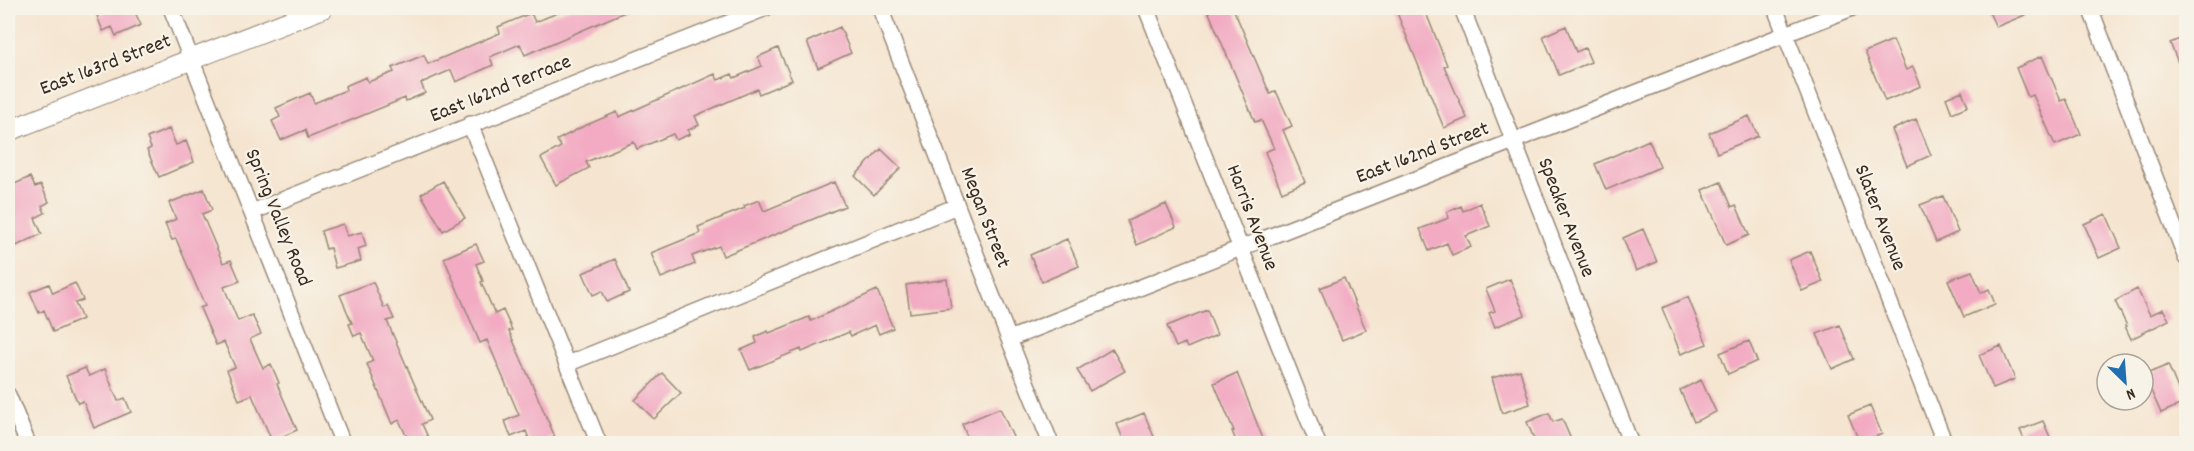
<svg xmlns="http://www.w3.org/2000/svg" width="2194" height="451" viewBox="0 0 2194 451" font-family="Dekko,sans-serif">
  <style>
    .building { fill: #f2abc3 }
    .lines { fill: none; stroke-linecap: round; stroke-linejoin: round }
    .minor-casing { stroke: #988877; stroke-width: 18 }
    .tertiary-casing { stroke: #988877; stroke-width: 22 }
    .minor { stroke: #fff; stroke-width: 15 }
    .tertiary { stroke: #fff; stroke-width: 20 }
    .labels { text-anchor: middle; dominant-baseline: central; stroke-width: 4.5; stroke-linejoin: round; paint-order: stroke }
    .street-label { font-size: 21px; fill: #3b2a1e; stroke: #f7f3e8 }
  </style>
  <rect width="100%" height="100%" fill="#f7f3e8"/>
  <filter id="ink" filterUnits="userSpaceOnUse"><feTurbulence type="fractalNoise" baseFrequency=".0167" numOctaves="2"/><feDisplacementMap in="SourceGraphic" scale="12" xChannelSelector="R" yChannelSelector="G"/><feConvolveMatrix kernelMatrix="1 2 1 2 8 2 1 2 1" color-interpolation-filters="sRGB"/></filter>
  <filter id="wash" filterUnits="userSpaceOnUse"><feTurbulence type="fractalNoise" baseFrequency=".008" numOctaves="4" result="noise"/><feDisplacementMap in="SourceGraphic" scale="24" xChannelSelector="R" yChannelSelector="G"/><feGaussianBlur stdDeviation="1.35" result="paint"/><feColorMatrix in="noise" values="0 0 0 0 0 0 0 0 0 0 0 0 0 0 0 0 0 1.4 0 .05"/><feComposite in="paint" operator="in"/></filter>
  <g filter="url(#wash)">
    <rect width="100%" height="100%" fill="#f5e5d0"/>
    <g id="blocks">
      <path class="building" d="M104 8H133L141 25 116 36 112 27 103 31 97 16 106 12Z
        M570 8H634L525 55 520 44 490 57 493 65 456 82 451 70 421 83 425 93 406 101 405 98 308 138 305 130 281 140 272 121 280 117 276 108 310 93 314 103 346 90 345 86 366 77 368 82 394 72 392 68 424 55 428 64 500 33 498 27 531 13 535 22Z
        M1207 8H1233L1270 94 1276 91 1292 126 1283 130 1305 182 1282 192 1265 152 1274 148 1261 120 1255 122Z
        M1395 8H1424L1447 65 1444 66 1467 118 1444 128Z
        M1987 8H2042L1996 27Z
        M1566 26 1576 52 1585 48 1591 62 1559 75 1543 36Z
        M840 27 851 53 818 68 807 42Z
        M2187 36V82H2186L2170 43Z
        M1893 40 1906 70 1913 67 1921 86 1885 101 1865 52Z
        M778 48 792 80 759 94 757 89 695 116 699 125 688 130 690 134 676 140 673 134 637 149 634 142 586 162 589 168 556 185 541 158 561 147 557 140 582 127 617 112 619 117 715 74 718 80 732 74 734 78 762 66 758 57Z
        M2042 56 2061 101 2066 99 2081 134 2055 145 2033 95 2028 97 2016 68Z
        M1962 91 1968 106 1952 113 1946 98Z
        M1749 116 1758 136 1717 153 1709 133Z
        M1916 119 1931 155 1907 166 1892 130Z
        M169 129 176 145 186 141 194 162 159 177 147 150 151 148 147 138Z
        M1649 140 1660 167 1606 190 1595 164Z
        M881 149 901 168 874 195 855 176Z
        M30 177 35 187 41 185 49 202 42 206 45 213 35 218 42 234 14 247 8 233V187Z
        M443 181 465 218 443 231 421 194Z
        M834 182 845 206 723 256 719 246 692 256 695 264 661 278 651 253 700 233 698 227 745 208 744 206 759 200 764 211Z
        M1721 182 1732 207 1736 205 1749 235 1726 245 1702 190Z
        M204 189 212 210 202 214 223 263 231 260 240 281 224 287 238 321 252 315 261 334 250 339 263 368 271 364 279 383 277 384 297 430 272 441 252 395 239 400 227 370 235 367 224 342 216 345 200 308 205 306 176 239 172 240 165 224 176 219 169 203Z
        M1943 196 1958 232 1936 242 1920 205Z
        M1480 203 1490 226 1466 236 1471 247 1452 255 1447 243 1429 251 1420 229 1449 218 1447 212 1461 206 1463 211Z
        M1166 204 1176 227 1137 245 1127 221Z
        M2106 214 2121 248 2099 258 2084 224Z
        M343 224 347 236 362 232 366 246 358 249 361 261 335 268 330 248 326 249 321 231Z
        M1643 229 1657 262 1636 271 1623 238Z
        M1067 239 1079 266 1042 282 1030 255Z
        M476 244 484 261 476 264 483 281 481 282 495 314 503 310 512 330 509 331 555 437 540 444H531L526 431 511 437 505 421 519 415 487 340 480 343 444 258Z
        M1810 251 1823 282 1802 291 1789 260Z
        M615 259 629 292 607 302 602 291 593 295 583 273Z
        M1972 271 1981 293 1989 289 1995 304 1964 317 1948 280Z
        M1344 278 1366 330 1342 340 1320 288Z
        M947 279 951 308 910 313 906 285Z
        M1510 279 1525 315 1495 327 1489 313 1495 311 1486 289Z
        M373 282 384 308 388 306 394 319 387 321 430 420 422 424 431 444H410L399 420 392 424 367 364 373 361 361 333 354 336 349 324 352 323 340 295Z
        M75 283 83 300 75 303 82 319 53 332 44 310 39 313 30 292 49 284 53 293Z
        M2137 289 2150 315 2163 309 2169 320 2131 339 2125 326H2127L2115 301Z
        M877 290 893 328 879 334 875 325 851 336 849 332 802 352 801 349 750 370 741 350 757 343 755 337 768 331 769 333 809 317 811 321Z
        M1688 297 1707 344 1681 354 1662 308Z
        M1207 310 1217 335 1187 348 1185 343 1176 347 1167 326Z
        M1840 325 1854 359 1832 369 1817 334Z
        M1749 341 1757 361 1728 374 1720 353Z
        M2001 346 2015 379 1993 388 1979 355Z
        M1112 349 1125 371 1090 391 1077 370Z
        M2168 365 2184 403 2161 413 2144 375Z
        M85 368 89 376 105 369 118 401 125 398 131 412 94 428 83 401 78 403 66 376Z
        M1520 370 1530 404 1502 413 1492 378Z
        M662 373 681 393 654 419 635 400Z
        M1237 373 1251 408 1265 444H1237L1232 431H1234L1214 383Z
        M1701 380 1716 412 1694 422 1680 390Z
        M1870 406 1882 434 1860 443 1848 415Z
        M1000 408 1016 444H970L962 424Z
        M1144 413 1157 444H1125L1117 424Z
        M1549 413 1553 422 1562 419 1573 444H1536L1527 422Z
        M2043 421 2053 444H2026L2020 430Z"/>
    </g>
  </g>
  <g filter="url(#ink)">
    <use href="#blocks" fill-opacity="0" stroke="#988877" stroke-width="1.5"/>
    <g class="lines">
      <defs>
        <path id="minor" d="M171 8 343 444
          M880 8 1009 339 1051 444
          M1146 8 1318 444
          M1462 8 1631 444
          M1775 8 1945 444
          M2090 8 2186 258
          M470 124 599 444
          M252 212 766 8
          M1009 339 1852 8
          M567 364 957 206
          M8 395 28 444"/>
        <path id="tertiary" d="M8 131 323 8"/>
      </defs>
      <use href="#minor" class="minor-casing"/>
      <use href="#tertiary" class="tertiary-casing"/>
      <use href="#minor" class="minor"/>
      <use href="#tertiary" class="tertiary"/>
    </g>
  </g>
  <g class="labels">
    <g class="street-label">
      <text transform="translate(106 66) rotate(-21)">East 163rd Street</text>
      <text transform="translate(501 90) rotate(-22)">East 162nd Terrace</text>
      <text transform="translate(1423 154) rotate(-21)">East 162nd Street</text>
      <text transform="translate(277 218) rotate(68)">Spring Valley Road</text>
      <text transform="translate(984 218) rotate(69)">Megan Street</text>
      <text transform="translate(1251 218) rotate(69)">Harris Avenue</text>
      <text transform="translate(1565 218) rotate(69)">Speaker Avenue</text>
      <text transform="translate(1879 218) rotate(69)">Slater Avenue</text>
    </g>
  </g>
  <rect width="2194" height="451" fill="none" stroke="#f7f3e8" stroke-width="30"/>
  <g transform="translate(2125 382) rotate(155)"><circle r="28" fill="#f7f3e8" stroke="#aca397" stroke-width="1.5"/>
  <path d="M0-4.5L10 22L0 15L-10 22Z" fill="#1f6fb2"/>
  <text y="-9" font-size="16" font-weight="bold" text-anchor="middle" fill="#3b2a1e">N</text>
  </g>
</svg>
